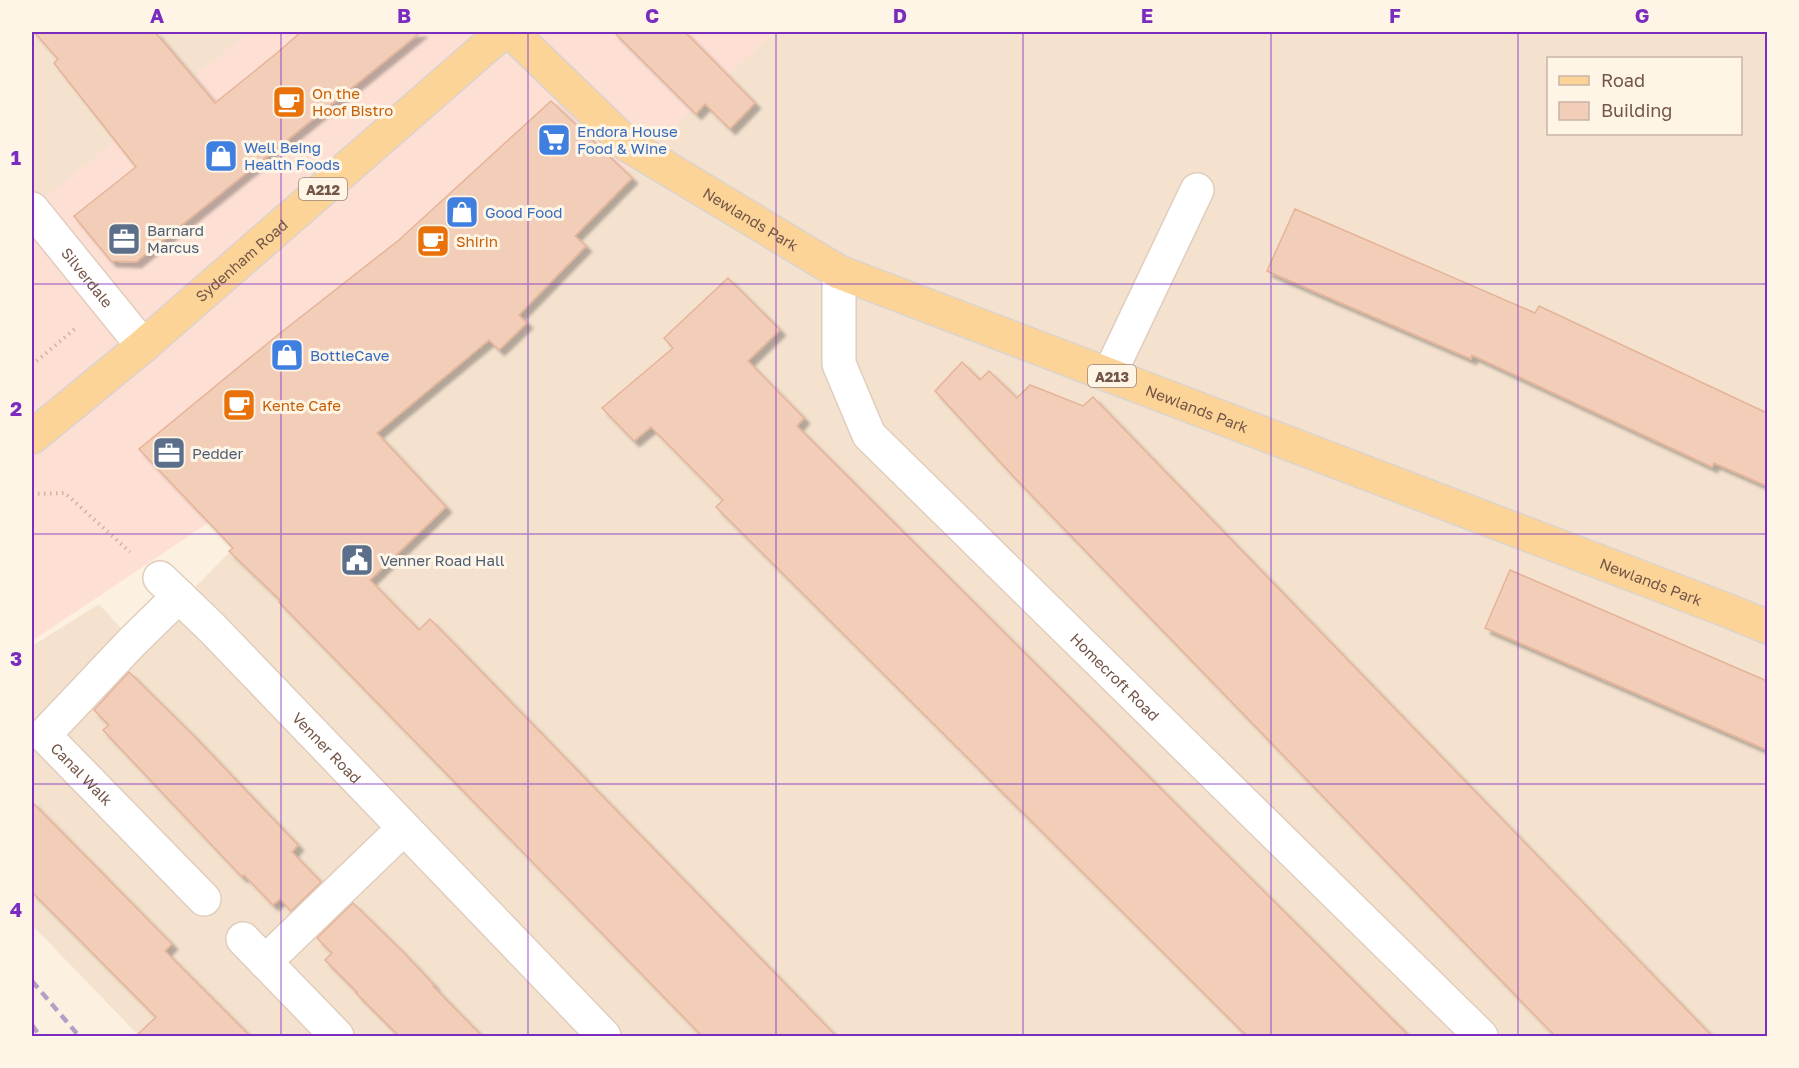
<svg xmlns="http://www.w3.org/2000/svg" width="1799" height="1068" viewBox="0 0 1799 1068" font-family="'Golos Text',sans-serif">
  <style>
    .residential { fill: #f4e2cf; fill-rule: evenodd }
    .commercial { fill: #fddfd4 }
    .building { fill: #f2ceb8; stroke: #e5b398; stroke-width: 1.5; filter: url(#shadow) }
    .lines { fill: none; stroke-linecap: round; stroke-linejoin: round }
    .minor-casing { stroke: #e1cdbd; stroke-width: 36 }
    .major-casing { stroke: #dbd3cf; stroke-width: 36 }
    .path { stroke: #d7b19c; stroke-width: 4; stroke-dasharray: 1.5 4.5; stroke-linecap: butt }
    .minor { stroke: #fff; stroke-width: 33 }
    .major { stroke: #fdd498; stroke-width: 33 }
    .rail { stroke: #b3a0c5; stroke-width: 4.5; stroke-dasharray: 9 6; stroke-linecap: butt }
    .grid { fill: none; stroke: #7b2cbf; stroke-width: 1.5; stroke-opacity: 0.55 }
    .labels { text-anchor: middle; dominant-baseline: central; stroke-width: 6; stroke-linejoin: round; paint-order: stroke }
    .shield { fill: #fff5e7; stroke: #9e8678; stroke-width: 1.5 }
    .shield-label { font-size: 14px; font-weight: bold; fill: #745648 }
    .food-label { font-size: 15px; fill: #c56008; stroke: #fff5e7; text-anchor: start }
    .shop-label { font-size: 15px; fill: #366cbe; stroke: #fff5e7; text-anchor: start }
    .street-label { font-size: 15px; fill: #745648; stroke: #fff5e7 }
    .service-label { font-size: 15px; fill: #4e5e75; stroke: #fff5e7; text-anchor: start }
    .neatline { fill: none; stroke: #7b2cbf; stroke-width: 2 }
    .grid-label { font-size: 20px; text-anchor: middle; font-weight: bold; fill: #7b2cbf }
  </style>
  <defs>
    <filter id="shadow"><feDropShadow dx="5.5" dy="5.5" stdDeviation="1.5" flood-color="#0004"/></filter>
  </defs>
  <rect width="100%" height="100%" fill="#fcf1e1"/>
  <path class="residential" d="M32 32H354L32 257Z
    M734 32H1767V1036H139L32 925V646L99 604 137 646 282 499ZM1548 58H1740V134H1548Z"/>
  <path class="commercial" d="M249 32H775L365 418 32 641V208Z"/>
  <path class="building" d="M34 32H155L215 103 277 53 301 32H421L136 262 111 261 74 216 136 167 54 63 58 59Z
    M614 32H685L755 103 730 129 705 104 696 114Z
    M551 101 632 178 575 236 586 246 519 315 527 323 499 350 489 340 377 433 446 507 370 580 419 630 430 619 836 1036H702L326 650 279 602 280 600 229 551 233 548 139 449 279 334 399 240Z
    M1295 209 1535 313 1539 306 1767 413V486L1714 463 1712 467 1472 355 1471 359 1267 271Z
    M728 278 780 330 748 361 804 418 797 426 1409 1036H1247L716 507 723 500 651 427 634 441 602 408 673 348 664 338Z
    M962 362 980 380 989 371 1017 398 1030 385 1083 406 1093 397 1712 1036H1555L1015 478 935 391Z
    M1510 570 1767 681V750L1485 628Z
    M129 672 193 735 298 845 292 852 321 882 291 911 280 899 273 905 244 875 242 877 103 730 109 725 94 710Z
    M32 802 172 944 165 951 250 1036H136L156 1017 32 892Z
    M353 903 403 952 434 985 433 986 482 1036H399L356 993 357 992 325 960 332 953 317 938Z"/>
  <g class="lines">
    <defs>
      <g id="minor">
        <path id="s1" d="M32 209 143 346"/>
        <path id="s2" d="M839 272V364L869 435 1481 1036"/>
        <path d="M1109 375 1197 190"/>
        <path id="s3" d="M160 578 212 628 604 1036"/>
        <path id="s4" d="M179 596 132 642 44 735 204 899"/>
        <path d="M243 939 337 1036"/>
        <path d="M265 962 403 829"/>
      </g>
      <g id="major">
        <path id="s5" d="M511 32 628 145 839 272 1726 610 1768 627"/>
        <path id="s6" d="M32 437 143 346 503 32"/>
      </g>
    </defs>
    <use href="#minor" class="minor-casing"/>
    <use href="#major" class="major-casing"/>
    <path class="path" d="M32 365 77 327
      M32 494 65 493 130 552"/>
    <use href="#minor" class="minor"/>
    <use href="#major" class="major"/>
    <path class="rail" d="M32 981 79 1036
      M32 1025 40 1036"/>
  </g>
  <path class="grid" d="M281 32V1036M528 32V1036M776 32V1036M1023 32V1036M1271 32V1036M1518 32V1036M32 284H1768M32 534H1768M32 784H1768"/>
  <defs>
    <symbol id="cafe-square" viewBox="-11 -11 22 22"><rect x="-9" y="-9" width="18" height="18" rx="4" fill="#e8710a" stroke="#fff5e7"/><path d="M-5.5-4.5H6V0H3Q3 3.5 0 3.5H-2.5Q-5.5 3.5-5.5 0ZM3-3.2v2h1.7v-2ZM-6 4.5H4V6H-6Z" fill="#fff"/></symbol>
    <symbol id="supermarket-square" viewBox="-11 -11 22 22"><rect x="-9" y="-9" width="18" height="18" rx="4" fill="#3f7fe0" stroke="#fff5e7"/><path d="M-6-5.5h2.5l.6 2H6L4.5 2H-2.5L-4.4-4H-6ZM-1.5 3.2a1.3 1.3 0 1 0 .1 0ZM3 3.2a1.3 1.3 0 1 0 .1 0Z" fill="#fff"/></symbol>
    <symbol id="shop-square" viewBox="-11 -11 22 22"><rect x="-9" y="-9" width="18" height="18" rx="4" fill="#3f7fe0" stroke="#fff5e7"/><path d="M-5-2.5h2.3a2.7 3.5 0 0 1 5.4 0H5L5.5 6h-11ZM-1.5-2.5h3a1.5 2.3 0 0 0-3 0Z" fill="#fff"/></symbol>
    <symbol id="office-square" viewBox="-11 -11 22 22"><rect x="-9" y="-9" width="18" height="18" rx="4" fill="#5c6f8a" stroke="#fff5e7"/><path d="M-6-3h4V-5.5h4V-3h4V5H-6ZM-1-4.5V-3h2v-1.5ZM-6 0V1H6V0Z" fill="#fff"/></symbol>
    <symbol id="civic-square" viewBox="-11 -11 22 22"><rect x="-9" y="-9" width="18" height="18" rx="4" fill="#5c6f8a" stroke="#fff5e7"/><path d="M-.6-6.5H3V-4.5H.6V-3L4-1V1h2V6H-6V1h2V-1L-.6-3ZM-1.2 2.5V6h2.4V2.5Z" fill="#fff"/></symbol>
  </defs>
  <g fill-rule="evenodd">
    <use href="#cafe-square" x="270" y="83" width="38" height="38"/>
    <use href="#supermarket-square" x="535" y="121" width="38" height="38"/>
    <use href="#shop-square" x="202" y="137" width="38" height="38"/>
    <use href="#shop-square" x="443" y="193" width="38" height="38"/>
    <use href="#office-square" x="105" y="220" width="38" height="38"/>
    <use href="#cafe-square" x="414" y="222" width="38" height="38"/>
    <use href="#shop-square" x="268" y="336" width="38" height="38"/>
    <use href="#cafe-square" x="220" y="386" width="38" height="38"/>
    <use href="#office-square" x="150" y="434" width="38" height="38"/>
    <use href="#civic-square" x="338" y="541" width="38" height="38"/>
  </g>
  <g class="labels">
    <g class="shield">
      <rect x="299" y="178" width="48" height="22" rx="4.5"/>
      <rect x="1088" y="365" width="48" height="22" rx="4.5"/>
    </g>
    <g class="shield-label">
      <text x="323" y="189">A212</text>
      <text x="1112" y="376">A213</text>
    </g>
    <g class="food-label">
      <text x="312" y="93">On the<tspan x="312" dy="17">Hoof Bistro</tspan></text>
      <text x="456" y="241">Shirin</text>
      <text x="262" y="405">Kente Cafe</text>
    </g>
    <g class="shop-label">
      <text x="577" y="131">Endora House<tspan x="577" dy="17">Food &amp; Wine</tspan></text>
      <text x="244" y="147">Well Being<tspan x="244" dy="17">Health Foods</tspan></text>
      <text x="485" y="212">Good Food</text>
      <text x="310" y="355">BottleCave</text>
    </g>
    <g class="street-label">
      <text stroke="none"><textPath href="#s5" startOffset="306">Newlands Park</textPath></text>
      <text stroke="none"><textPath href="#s6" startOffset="274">Sydenham Road</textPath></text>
      <text stroke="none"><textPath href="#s1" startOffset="88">Silverdale</textPath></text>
      <text stroke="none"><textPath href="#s5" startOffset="792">Newlands Park</textPath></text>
      <text stroke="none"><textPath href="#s5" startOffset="1278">Newlands Park</textPath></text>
      <text stroke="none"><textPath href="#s2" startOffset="514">Homecroft Road</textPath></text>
      <text stroke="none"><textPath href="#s3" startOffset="238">Venner Road</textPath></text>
      <text stroke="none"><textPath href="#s4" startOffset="248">Canal Walk</textPath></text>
    </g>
    <g class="service-label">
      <text x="147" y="230">Barnard<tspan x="147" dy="17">Marcus</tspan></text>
      <text x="192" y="453">Pedder</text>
      <text x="380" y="560">Venner Road Hall</text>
    </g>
  </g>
  <rect width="1799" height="1068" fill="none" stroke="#fff5e7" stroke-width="66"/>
  <rect x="1547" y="57" width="195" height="78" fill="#fff5e7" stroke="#c7b5a7" stroke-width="1.5"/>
  <rect x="1559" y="76" width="30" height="9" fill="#fdd498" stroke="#c7b5a7" stroke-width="1.5"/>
  <text x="1601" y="87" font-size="18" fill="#745648">Road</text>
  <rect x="1559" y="102" width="30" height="18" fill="#f2ceb8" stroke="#c7b5a7" stroke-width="1.5"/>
  <text x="1601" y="117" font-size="18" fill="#745648">Building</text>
  <rect x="33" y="33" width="1733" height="1002" class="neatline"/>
  <g class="grid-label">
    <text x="157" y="23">A</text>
    <text x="404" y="23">B</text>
    <text x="652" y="23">C</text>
    <text x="900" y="23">D</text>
    <text x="1147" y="23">E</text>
    <text x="1395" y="23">F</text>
    <text x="1642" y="23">G</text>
    <text x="16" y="165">1</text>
    <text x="16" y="416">2</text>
    <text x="16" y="666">3</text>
    <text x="16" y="917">4</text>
  </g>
</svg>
